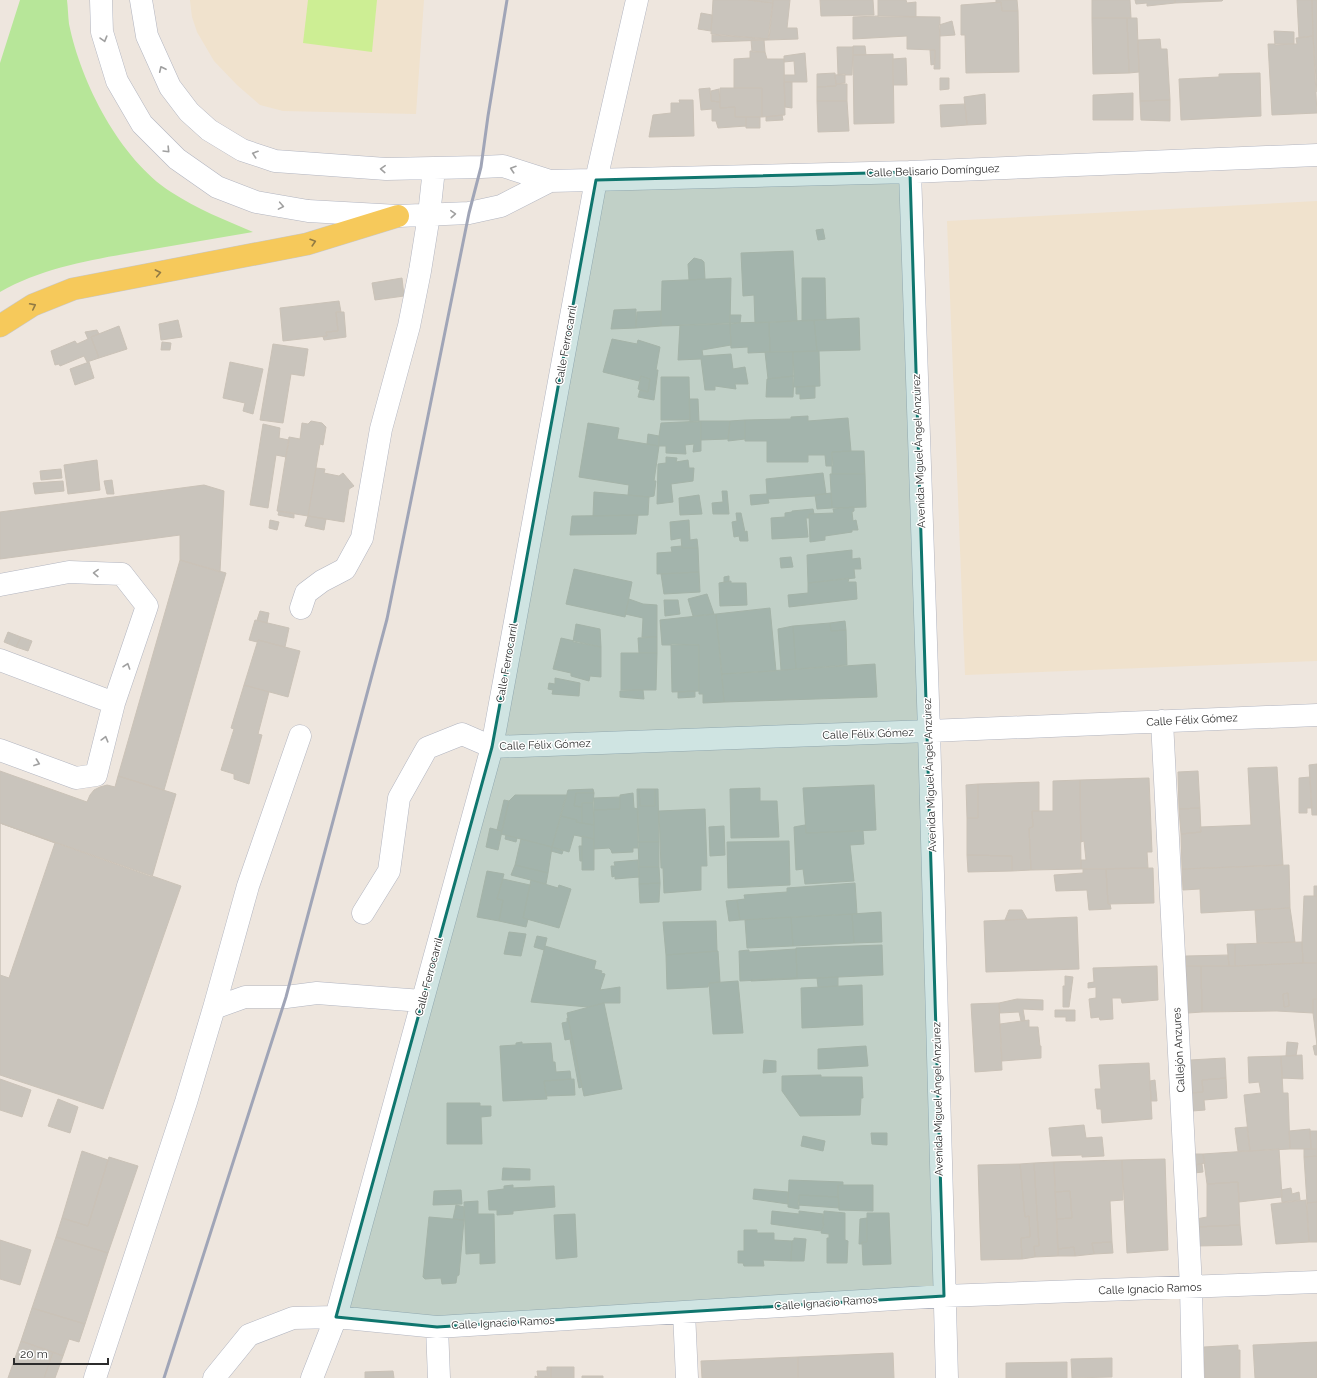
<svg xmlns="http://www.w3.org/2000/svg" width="1317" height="1378" viewBox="0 0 1317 1378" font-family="Raleway,sans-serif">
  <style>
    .education { fill: #f0e2cd }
    .green { fill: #b7e699 }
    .pitch { fill: #cdee94 }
    .building { fill: #c9c4bc; stroke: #cac2b7; fill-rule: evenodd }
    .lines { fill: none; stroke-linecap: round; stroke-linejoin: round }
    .minor-casing { stroke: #b2b5c0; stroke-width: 23 }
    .major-casing { stroke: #c8c8c8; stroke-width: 23 }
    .minor { stroke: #fff; stroke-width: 22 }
    .major { stroke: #f6c95b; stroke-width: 22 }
    .rail { stroke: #a0a5b7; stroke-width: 3 }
    .oneway { stroke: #a0a0a0 }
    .oneway2 { stroke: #917a44 }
    .marked { fill: #0f766e; fill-opacity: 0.2; stroke: #0f766e; stroke-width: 3; stroke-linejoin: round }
    .labels { text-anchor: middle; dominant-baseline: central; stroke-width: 3; stroke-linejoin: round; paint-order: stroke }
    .street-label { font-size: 11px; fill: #2c2c2c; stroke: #fff }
  </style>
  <rect width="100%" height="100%" fill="#eee6de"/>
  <path class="education" d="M190 0H424L416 114 283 111 260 105 237 85 214 61 197 32 192 17Z
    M1317 201V661L965 675 947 221Z"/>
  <path class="green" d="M20 0H67C68 8 68 16 69 24 81 83 120 159 171 192 197 209 225 220 253 232 214 239 175 245 136 252 90 260 42 268 0 292V63Z"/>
  <path class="pitch" d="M308 0H377L372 52 303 43Z"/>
  <path class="building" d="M713 0H748L773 3 769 39 711 34Z
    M748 0H773V3Z
    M773 0H790L787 28H797L798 39 768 40Z
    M820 0H873L874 15 821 16Z
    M878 0H906L907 3 916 2V17H878Z
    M996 0H1017L1018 11H1002L1001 2 996 3Z
    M1092 0H1130L1131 18H1092Z
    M1135 0H1175V3L1147 6V3L1136 4Z
    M1175 0H1223L1222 1 1175 3Z
    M1297 0H1312L1313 36 1299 38Z
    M1312 0H1317V92L1313 36Z
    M1001 2 1002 11H1018L1019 72 966 73 965 35H961V5Z
    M701 13 712 15 711 31 698 29Z
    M878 16 940 17V69H934L935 50 907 49V36L853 39V17Z
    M1092 18H1127L1129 73 1093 74Z
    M1127 18H1137L1139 72 1129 73Z
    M952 21 955 35 940 36 939 25Z
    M1274 31 1294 32V44L1275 45Z
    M712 35 769 39 768 40 712 42Z
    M1313 36 1317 113 1272 115 1268 44H1297L1296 38Z
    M1160 39 1161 49H1167L1170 100 1140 101 1138 40Z
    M751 40H764L765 52H752Z
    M853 46H865L866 55H853Z
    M837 47H853L852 75H838Z
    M930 50H935V64L931 65Z
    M750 51 765 52 767 59H784L785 115 762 117V88H734V59L750 58Z
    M805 53 807 82H784V75H795L794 61 784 62V56Z
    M893 54 894 123 854 124 853 55Z
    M906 58 907 85H893V59Z
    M835 73 836 86 817 87V74Z
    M1260 73 1261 116 1181 120 1179 79 1219 77V74Z
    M845 74V83L836 84 835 75Z
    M940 78H949V89L940 90Z
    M784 82H792V108L785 107Z
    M836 84H847V101H817V87L836 86Z
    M710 88 711 101 720 102V108L735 107V117H746V126L718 128 716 121H712V109L701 110 699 89Z
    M720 88H762V117H735V107L720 108Z
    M719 89 720 102 711 101V91Z
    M1133 93V120H1093V95Z
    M985 94 986 124 967 125 964 97Z
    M679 100H693L694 136 649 137 653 115 671 113V103H680Z
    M1170 100V121L1141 120 1140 101Z
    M817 101H847L849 131 818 132Z
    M965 104 967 125 941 127 940 105Z
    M782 115 783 120 766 121V117Z
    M746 117H760V128H746Z
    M823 229 825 239 818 240 816 230Z
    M793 251 797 321 755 323 754 295 743 296 741 253Z
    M694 258 702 260 704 262 705 279 689 280 688 264Z
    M402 278 404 296 375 300 372 283Z
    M731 278 730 324 661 326 662 281Z
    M802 278H825L826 320 802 321Z
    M339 301 341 312H336L338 331 326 332 327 336 283 341 280 308Z
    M636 309V328L611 329 614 310Z
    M661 311V326L636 328 637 312Z
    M336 312H344L346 337 324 340 323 337 327 336 326 332 338 331Z
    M730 315H741L740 323 730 324Z
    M859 318 860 350 817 351 814 320Z
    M178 320 182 337 161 340 159 324Z
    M814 320 817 351 770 352 769 322Z
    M769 322 770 352 748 353V347L731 348 730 323Z
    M730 323 731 345 702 350 703 356 731 354 733 369 745 367 748 384H735L736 389 715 386V390H705L701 359 678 360 680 325Z
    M119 326 127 349 99 358 91 337Z
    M97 330 99 334 91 337 99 358 87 362 84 356 60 366 59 364 55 365 51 351 75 341 77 344 88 339 85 332Z
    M612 339 637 344 638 340 660 347 656 370H658L654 400 638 397 640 390 648 392 650 379 641 376 639 381 603 372Z
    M162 342 171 343 170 350H161Z
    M273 344 308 349 304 376 291 374 283 423 260 420Z
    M819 351 820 386 793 387V352Z
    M765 352H793L794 376 768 379Z
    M89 362 94 378 75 385 70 369Z
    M230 362 263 369 253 414 243 411 245 403 223 398Z
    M641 376 650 379 648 392 638 389Z
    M794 376 793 397H766L767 379Z
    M661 377H689L690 420H661Z
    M815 386V398L800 399V394H796V387Z
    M689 399H698L699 422H690Z
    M808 416V421L848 418 851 451 832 452 833 466H826L825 455H808V462H767V441H745V420L791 419V417Z
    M745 420V439L728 441 730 421Z
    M311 421 322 423 326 427 323 445 320 444 308 516 277 511 289 437 300 439 302 423 308 424Z
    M701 421V451L693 452 694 444 685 445 686 454 666 453V446H659V436L661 423Z
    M701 421H730L728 439 701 440Z
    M588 423 619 428 617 439 659 446 654 481H656L654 496 649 497 628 495 629 485 579 477Z
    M263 424 280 428 279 438 289 440 286 457 276 455 268 508 250 505Z
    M648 434 659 436V446L647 444Z
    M851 451H864L865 474H832V452Z
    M666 457 677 458 676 462 688 460 689 468H694L693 481 671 484 673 502 657 504 658 464 666 463Z
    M97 460 100 490 68 494 64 465Z
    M316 468 325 469 324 473 339 476 343 473 354 486 349 489 344 522 308 516Z
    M61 469 62 478 41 480 40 471Z
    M823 473 826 494 815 495V496L768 499 769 503 751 505 750 495 767 494 766 479Z
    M830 474H865L866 507 832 508Z
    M112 480 114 494H107L104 481Z
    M63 481 64 491 35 494 33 483Z
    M204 485 224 491 220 572 180 560V535L0 559V512Z
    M722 491H727L729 514H713L712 503 723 502Z
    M594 492 649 497 648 515 593 516Z
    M831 493 832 508 817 509 815 495Z
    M699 495 702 514 680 515 679 498Z
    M854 507V511L852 512 853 521 856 520 858 530H852V532L825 536V540L810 542 809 514 834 513 833 509Z
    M813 509 814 514H809V518H806L808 537 772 539 771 518 785 517V513L792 512V511Z
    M279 511 294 513V518L278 515Z
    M736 513H741L745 532 747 531 748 541H740L739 536 734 537 732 522 737 521Z
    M638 515 636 534 570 535 572 516Z
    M308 516 326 519 324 530 305 526Z
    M270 520 279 522 277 530 269 528Z
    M689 520 690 540 697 539 698 548H682L681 538 671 540 670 522Z
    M682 546V548H698L699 572 657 574V553L672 552 671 547Z
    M852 550V559L860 558 861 569H854L855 578 808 583 807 555Z
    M791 557 793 567 781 568 780 558Z
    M180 560 226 573 164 790 118 776Z
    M574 569 632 582 625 617 566 604Z
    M699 572 700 592 664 594 661 574Z
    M729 576V581L724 582V577Z
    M849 578 848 582H856L857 599 789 607 788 595 808 593V583Z
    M731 581V583H746L747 605 720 606 719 583Z
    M707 594 714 614 693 616 688 599Z
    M629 599 643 604 657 605V637H642L643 618 625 614Z
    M664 600H678L680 614 665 616Z
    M770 608 776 671 722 674 716 614Z
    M260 611 269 613 267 623 257 620Z
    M716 614 724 702 703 703V694H699V645H662L660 620Z
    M255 620 289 628 285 647 258 640 257 642 249 640Z
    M845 621 846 630 831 631 830 623Z
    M830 623 831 631 846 630 847 665 796 669 793 626Z
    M576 624 600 629 601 647 573 642Z
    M793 626 796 669 781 670 778 629Z
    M8 632 21 637 16 647 4 642Z
    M21 637 32 641 28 651 16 647Z
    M657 637V653H639L638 638Z
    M561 638 601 647V677L590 676 589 681 571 676V673L553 669Z
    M258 640 300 651 288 697 244 685Z
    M671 644 699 645V691L672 692Z
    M621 653H657L656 690H621Z
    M875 664 877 697 724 702 722 674Z
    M555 678 580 683 579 696 552 694 553 690 548 689 549 683 555 684Z
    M244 685 269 692 258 734 262 735 249 784 234 779V774L221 770 234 729 231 728Z
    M643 690 644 699 620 697V691Z
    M695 691V697L678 698V692Z
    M1317 764V815H1312L1309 765Z
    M1277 767 1283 865 1182 869 1181 834 1201 832 1200 827 1251 825 1248 768Z
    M0 771 87 802 90 795 94 790 100 787 107 785 115 787 118 776 176 794 152 877 0 823Z
    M1198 771 1200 808 1179 809 1178 772Z
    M1310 777 1312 808H1307V813H1299V778Z
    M1149 778 1152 852H1147L1148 868 1081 869V860H1086L1084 841 1081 842 1080 780Z
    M1080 780 1081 869 1031 870 1029 828 1033 827 1032 811H1053V781Z
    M1039 782V811H1032L1033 827 1029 828 1031 870 1012 871V856L967 855V818H978V784Z
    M978 784V818H967L966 785Z
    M874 785 876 830 806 833 803 788Z
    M760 788V801H777L779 837 731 838 730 789Z
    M593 789 594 793H576L574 806 582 807V823L576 822 577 820 561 816 568 790Z
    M637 789H639L640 806H655V789H658L659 842H638Z
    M639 789H655V806H640Z
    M576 793H594L593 803H582V807L574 806Z
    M633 793 634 808 638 809 639 848H633V852L612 853 611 850 609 848 594 849V810L620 809V795Z
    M515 795H566L552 847 501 834 509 801Z
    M620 797V809L594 810V798Z
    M504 800 509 801 502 831 497 830Z
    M582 803H593L594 825 582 823Z
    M1200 808 1201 832 1181 834 1179 809Z
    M705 809 707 866H701V890L664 893 663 868H661L659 811Z
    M561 816 577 820 576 822 594 825V839L574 835 569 852 552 847Z
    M0 823 181 886 103 1109 0 1075Z
    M0 823 55 843 9 978 0 975Z
    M805 825 806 833 863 831 864 844 850 845 854 881 805 884 803 869 796 870 794 827Z
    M724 826 725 855 710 856 709 827Z
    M490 828 502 831 498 850 486 847Z
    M506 835 517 838 516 842 505 839Z
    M582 836 594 839V870H582Z
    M521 839 552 847 548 873 515 865Z
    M789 841 790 885 728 888 727 842Z
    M638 842H659V867H639Z
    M579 846H582V861H580Z
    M552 847 563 851 562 854 551 851Z
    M967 855 1012 856V871L968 872Z
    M638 860 639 877 615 879V876L612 877 611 866H615L614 862Z
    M515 865 548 873 546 884 511 875Z
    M1289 865 1290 908 1201 913 1200 889 1183 890 1182 869Z
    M639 867H659L660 883 639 884Z
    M1153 868 1154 903 1108 904 1106 869Z
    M1083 869H1106L1108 904H1110L1111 909 1089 910 1087 890 1056 891 1054 875 1083 873Z
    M487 871 504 874 497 899 503 900 499 921 477 917Z
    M503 879 530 885 523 918 528 919 526 927 499 921 503 900 497 899Z
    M531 880 558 888 559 885 571 889 559 928 523 918Z
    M660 883 659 902 640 903 639 884Z
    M855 883 857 914 740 920 737 900 745 899 744 895 787 892V888Z
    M1314 886H1317V896H1314Z
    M1304 896H1317V963H1303L1302 942Z
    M737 900 740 920 729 921 726 901Z
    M1290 908 1295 942 1257 943 1255 910Z
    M1009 910H1022L1027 919 1005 920Z
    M881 912 882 942 854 943 852 914Z
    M852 914 854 943 793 946 791 917Z
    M791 917 793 946 747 948 745 920Z
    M1077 917 1079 969 986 972 984 921Z
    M716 921 717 951 666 955 663 922Z
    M509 932 526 934 521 956 504 954Z
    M537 936 547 938 544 950 534 947Z
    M1302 942 1303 963 1235 966V944Z
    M1227 944H1235V966H1229Z
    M882 945 883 975 751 981V980L797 978 796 948Z
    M545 946 596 961 594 969 602 971 601 973 605 974 600 990 620 987V1003H604L588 1007 531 1002Z
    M796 949 797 978 740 981 739 951 749 950V952Z
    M718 951 720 982 709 983 708 987 667 989 666 955Z
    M1228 955 1229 966H1186V956Z
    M1303 963H1317V999H1313V1013L1277 1011 1202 1012 1201 966H1235ZM1288 993 1289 1006 1284 1007 1283 994Z
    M1157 966 1158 1000 1122 1003 1121 998H1112L1113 1019 1100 1020 1099 1017 1091 1018 1089 999 1096 998V987L1088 988V983L1094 982 1093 968Z
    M1186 966H1201L1202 1012 1188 1013Z
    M1065 976 1073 977 1069 1007H1063V986H1065Z
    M838 977V986L818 987 817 978Z
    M738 981 743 1033 713 1034 709 983Z
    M862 985 863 1025 802 1028 801 988Z
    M1288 993 1289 1006 1284 1007 1283 994Z
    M1017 999 1043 1000V1010L1023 1009 1025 1021H1021L1019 1012 1000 1013 999 1003Z
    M1313 999H1317V1045L1313 1013Z
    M604 1003 622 1089 584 1096 567 1013Z
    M999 1003 1002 1070 975 1072 971 1004Z
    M1055 1010H1075V1021H1066V1017H1055Z
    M567 1018H568L582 1087 579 1088 570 1039 565 1040 562 1023 567 1022Z
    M1029 1020V1027H1038L1040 1046H1041V1058L1002 1061 1000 1024Z
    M522 1042V1044L551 1043 553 1062H555L556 1072 570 1071 571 1079 544 1081 547 1099 503 1101 500 1046 516 1045V1043Z
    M1287 1042 1298 1043 1296 1056H1286Z
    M1317 1045V1055H1315L1313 1046Z
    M866 1046 868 1066 818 1069V1049Z
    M1302 1055 1303 1079 1282 1078 1281 1056Z
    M1281 1056 1283 1093H1288L1290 1149 1250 1151 1244 1095 1261 1093 1259 1082 1249 1083 1248 1057Z
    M1225 1058 1226 1078 1202 1080 1203 1092 1191 1093 1190 1060Z
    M764 1060 776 1061V1072L763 1073Z
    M1149 1063 1152 1119 1102 1123 1101 1109H1097L1095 1089H1101L1099 1065Z
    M821 1075V1077H862L863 1098H861L860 1115 800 1116 782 1091V1076Z
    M1226 1078 1227 1098 1204 1100 1205 1110 1192 1111 1191 1093 1203 1092 1202 1080Z
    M0 1079 31 1090 22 1117 0 1110Z
    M574 1079 575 1095 546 1096 544 1081Z
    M1155 1080 1157 1101H1151L1150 1081Z
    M58 1099 78 1107 70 1133 48 1126Z
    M447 1103H480V1106H491V1116L481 1117 482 1144H447Z
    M1084 1125 1086 1138 1102 1137 1104 1156 1082 1157V1155L1052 1156 1049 1128Z
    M1247 1127 1250 1151H1238L1235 1128Z
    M1310 1129 1311 1149H1290L1289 1131Z
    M1310 1131H1317V1149H1311Z
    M871 1133H887V1145L872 1144Z
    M803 1136 825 1141 823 1151 801 1146Z
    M1279 1149 1282 1197 1239 1202 1238 1182 1207 1184 1203 1154Z
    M1304 1149H1317V1156L1304 1157Z
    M82 1151 108 1160 88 1226 62 1218Z
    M1193 1154H1203L1205 1163 1194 1165Z
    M1317 1156V1202L1307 1203 1304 1157Z
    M109 1157 138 1166 108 1253 56 1237 62 1218 88 1226Z
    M1165 1159 1168 1250 1127 1253 1122 1160Z
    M1122 1160 1123 1200 1110 1201 1112 1242 1092 1243 1094 1254 1075 1256 1074 1247 1058 1249 1057 1219 1072 1218 1070 1191 1055 1192 1054 1162Z
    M1054 1162 1058 1256 1035 1257 1034 1246H1039L1034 1163Z
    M1034 1163 1039 1246H1034L1035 1257 1022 1259 1021 1238 1030 1237 1029 1216 1025 1217 1020 1164Z
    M1020 1164 1025 1217 1029 1216 1030 1237 1021 1238 1022 1259 981 1260 978 1165Z
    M1202 1164 1203 1172 1194 1173V1165Z
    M503 1168 530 1169V1180H502Z
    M789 1180 843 1182V1185H838V1197L799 1195V1209L788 1207Z
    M1238 1182 1240 1225 1196 1227V1219L1207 1217V1184Z
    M513 1185V1188L554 1186 555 1207 513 1211V1214L497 1215V1210H489L488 1191 504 1189V1186Z
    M838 1185H873V1211L839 1210Z
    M1291 1188 1292 1194 1299 1192 1300 1200 1282 1202 1281 1190Z
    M754 1189 788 1192V1204L753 1199Z
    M461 1190 462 1204 433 1205 434 1191Z
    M1070 1191 1072 1218 1057 1219 1055 1192Z
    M799 1195 838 1197 839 1208 798 1205Z
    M1306 1200 1309 1242 1276 1244 1271 1204Z
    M478 1201V1214H494L495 1263 480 1264V1253L466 1254 464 1202Z
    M1317 1202V1242H1309L1307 1203Z
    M456 1205 464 1207V1220L453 1219Z
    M772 1211 799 1214V1211L823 1214V1224H824L821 1231 771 1224Z
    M824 1211 845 1213V1240L848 1241 847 1263H827V1238H829V1234L821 1233 824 1224H823Z
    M867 1213H889L891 1264 863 1265 862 1242H867Z
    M575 1214 577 1257 556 1259 554 1215Z
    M429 1217 464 1220 459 1275 457 1276 456 1283 442 1284 441 1278 425 1279 423 1277Z
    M867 1218V1242H862V1244H859L860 1219Z
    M1240 1225 1242 1245 1197 1246 1196 1227Z
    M744 1230H757V1233H774V1240L792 1241 791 1261 763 1260 764 1266H744L743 1263H738V1251H744Z
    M56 1237 108 1253 85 1324 32 1308Z
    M794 1238 806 1239 804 1261H791L792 1241 794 1240Z
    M0 1240 31 1250 20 1285 0 1279Z
    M1112 1242 1113 1253 1094 1254 1092 1243Z
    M1074 1247 1075 1256H1058V1249Z
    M32 1308 85 1324 79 1342 69 1339 63 1356 21 1341Z
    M21 1341 53 1352 44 1378H8Z
    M1317 1342V1378H1255L1253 1345Z
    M1238 1345V1350H1240V1378H1205L1204 1347Z
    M53 1352 63 1356 55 1378H44Z
    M893 1353 894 1378H798V1357Z
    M798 1357V1378H702L701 1361Z
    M1112 1358V1377L1072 1378 1071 1359Z
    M1067 1362V1378H1006V1363Z
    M547 1367H551V1378H535V1376L538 1377 537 1371H547Z
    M551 1367H574V1378H551Z
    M393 1371 394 1378H365V1372Z
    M582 1376H603V1378H582Z"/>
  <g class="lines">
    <defs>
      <path id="minor" d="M101 0 102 32 117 81 142 124 177 159 217 187 256 202 308 211 398 216 469 213 501 206 550 181
        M141 0 147 36 170 87 189 112 209 130 242 150 275 161 386 169 481 167 503 166 550 181 910 172 1317 155
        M910 172 929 731 947 1378
        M0 585 69 572 122 574 147 606 114 703 96 775 76 778 0 750
        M301 608 306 593 322 581 345 569 362 538 381 429 409 326 420 271 429 215 434 169
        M0 660 114 703
        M1162 721 1191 1287 1193 1378
        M363 913 389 871 399 798 427 748 462 734 492 747 929 731 1317 715
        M214 1008 248 886 300 736
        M684 1312 687 1378
        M437 1327 439 1378
        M95 1378 186 1102 214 1008 245 997H286L317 993 422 1001
        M214 1378 249 1335 293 1318 336 1317 437 1327 944 1296 1317 1282
        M312 1378 336 1317 492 747 596 180 637 0"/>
      <path id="major" d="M0 326 33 305 73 289 307 244 398 216"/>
    </defs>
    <use href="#minor" class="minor-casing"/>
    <use href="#major" class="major-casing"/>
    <use href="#minor" class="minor"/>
    <use href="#major" class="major"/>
    <path class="rail" d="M164 1378 286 997 387 619 469 213 481 167 488 116 507 0"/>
  </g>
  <defs><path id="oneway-chevron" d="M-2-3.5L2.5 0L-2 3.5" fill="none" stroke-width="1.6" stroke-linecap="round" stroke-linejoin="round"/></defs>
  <g class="oneway">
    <use href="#oneway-chevron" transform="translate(104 39) rotate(74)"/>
    <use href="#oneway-chevron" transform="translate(162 69) rotate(-115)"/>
    <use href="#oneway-chevron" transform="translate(167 150) rotate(46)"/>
    <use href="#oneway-chevron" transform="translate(255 154) rotate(-161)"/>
    <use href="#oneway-chevron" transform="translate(383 169) rotate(-177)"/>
    <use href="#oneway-chevron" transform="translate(513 169) rotate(-162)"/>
    <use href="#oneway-chevron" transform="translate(281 206) rotate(10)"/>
    <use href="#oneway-chevron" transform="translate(453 214) rotate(-4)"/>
    <use href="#oneway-chevron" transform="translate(96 573) rotate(-178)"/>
    <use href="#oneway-chevron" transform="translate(127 666) rotate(-71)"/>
    <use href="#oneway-chevron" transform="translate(105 739) rotate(-75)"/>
    <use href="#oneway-chevron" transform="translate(37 763) rotate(20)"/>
  </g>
  <g class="oneway2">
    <use href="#oneway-chevron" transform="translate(313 242) rotate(-17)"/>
    <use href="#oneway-chevron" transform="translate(158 273) rotate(-11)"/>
    <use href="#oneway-chevron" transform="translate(33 306) rotate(-27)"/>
  </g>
  <path class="marked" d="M910 172 944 1296 437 1327 336 1317 492 747 596 180Z"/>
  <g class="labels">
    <g class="street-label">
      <text transform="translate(933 171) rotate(-2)">Calle Belisario Domínguez</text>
      <text transform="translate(566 345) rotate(-80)">Calle Ferrocarril</text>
      <text transform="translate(919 451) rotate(-92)">Avenida Miguel Ángel Anzúrez</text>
      <text transform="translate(507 663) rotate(-80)">Calle Ferrocarril</text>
      <text transform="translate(1192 720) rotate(-3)">Calle Félix Gómez</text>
      <text transform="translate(868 734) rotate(-2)">Calle Félix Gómez</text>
      <text transform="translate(545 745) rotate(-2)">Calle Félix Gómez</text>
      <text transform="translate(930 775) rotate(-92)">Avenida Miguel Ángel Anzúrez</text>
      <text transform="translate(429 977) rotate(-75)">Calle Ferrocarril</text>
      <text transform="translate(1179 1050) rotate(-93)">Callejón Anzures</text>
      <text transform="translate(938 1099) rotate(-91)">Avenida Miguel Ángel Anzúrez</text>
      <text transform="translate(1150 1289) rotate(-2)">Calle Ignacio Ramos</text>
      <text transform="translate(826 1303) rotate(-4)">Calle Ignacio Ramos</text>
      <text transform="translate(503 1323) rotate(-3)">Calle Ignacio Ramos</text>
    </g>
  </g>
  <path d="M14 1358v6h94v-6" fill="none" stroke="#2c2c2c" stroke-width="2"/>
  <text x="20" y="1358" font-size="12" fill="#2c2c2c" stroke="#ffffff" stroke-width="3" paint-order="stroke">20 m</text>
</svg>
